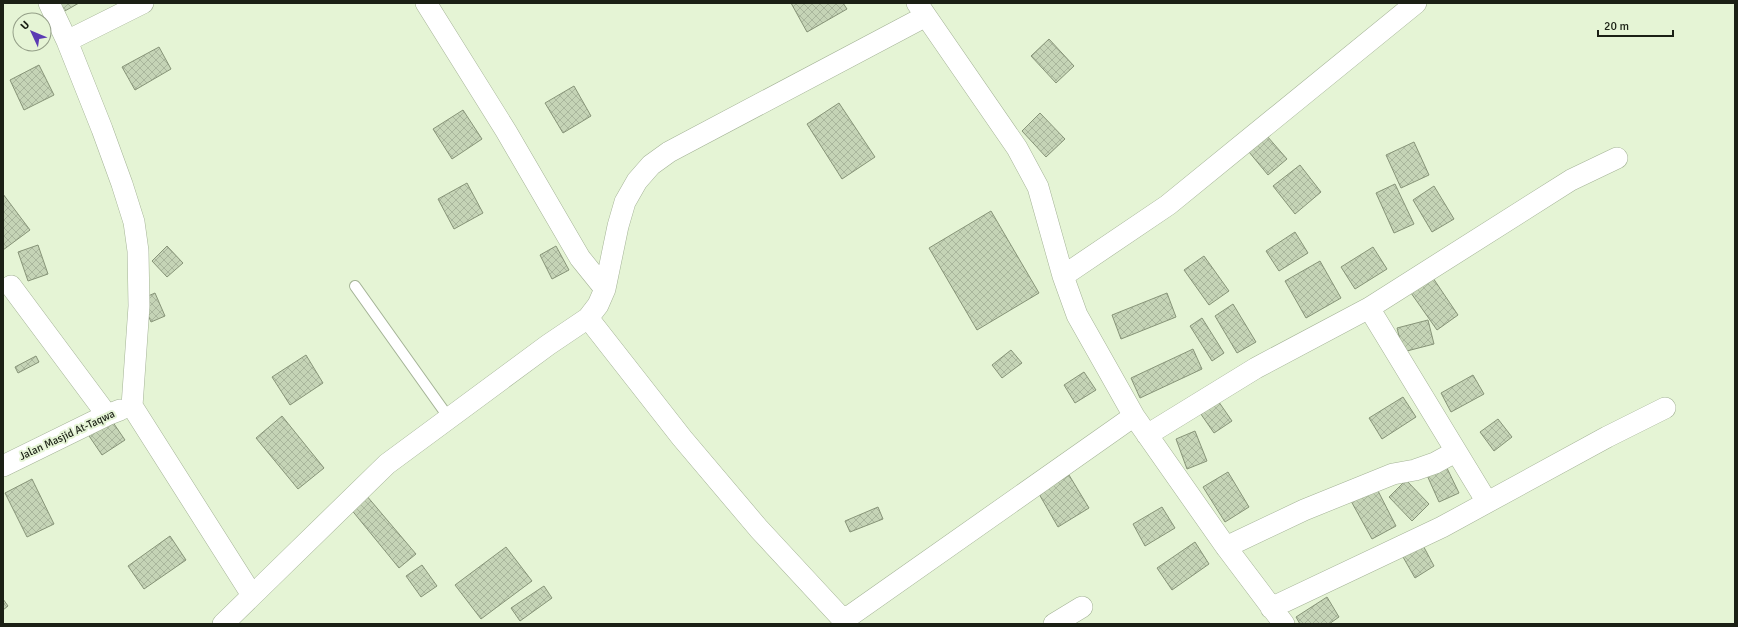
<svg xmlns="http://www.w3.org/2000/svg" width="1738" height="627" viewBox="0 0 1738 627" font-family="Signika,sans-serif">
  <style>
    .building { fill: url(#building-cross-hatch); stroke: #879478 }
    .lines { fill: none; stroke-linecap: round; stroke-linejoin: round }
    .service-casing { stroke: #a4b396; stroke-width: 12 }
    .minor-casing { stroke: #a4b396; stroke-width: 22 }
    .service { stroke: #fff; stroke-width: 10 }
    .minor { stroke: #fff; stroke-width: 21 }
    .labels { text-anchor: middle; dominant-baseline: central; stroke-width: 4; stroke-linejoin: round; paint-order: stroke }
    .street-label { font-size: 11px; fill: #1b2015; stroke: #e5f4d5 }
  </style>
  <defs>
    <pattern id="building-cross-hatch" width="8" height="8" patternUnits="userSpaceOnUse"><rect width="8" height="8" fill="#c5d4b6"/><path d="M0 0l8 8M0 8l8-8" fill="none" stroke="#a9b69c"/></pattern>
  </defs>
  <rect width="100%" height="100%" fill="#e5f4d5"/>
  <path class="building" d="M58 3H79L63 12Z
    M791 3H843L847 9 807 32Z
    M1049 39 1074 66 1056 83 1031 56Z
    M159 47 171 69 135 90 122 67Z
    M39 65 54 95 24 110 10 80Z
    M574 86 591 116 563 133 545 103Z
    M839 103 875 157 842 179 807 124Z
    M463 110 482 139 452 159 433 129Z
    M1040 113 1065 139 1046 157 1022 131Z
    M1267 136 1287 159 1268 175 1249 152Z
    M1414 142 1429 175 1401 188 1386 155Z
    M1300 165 1321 192 1295 214 1273 186Z
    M467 183 483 213 454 229 438 199Z
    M1395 184 1414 224 1394 233 1376 193Z
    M1434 186 1454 219 1432 232 1413 200Z
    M3 194 30 230 3 250Z
    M991 211 1039 293 977 330 929 248Z
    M1295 232 1308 253 1279 271 1266 251Z
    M38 245 48 274 28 281 18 252Z
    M167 246 183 263 167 277 152 261Z
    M556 246 569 270 552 279 540 255Z
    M1373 247 1387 269 1355 289 1341 267Z
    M1204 256 1229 291 1209 305 1184 270Z
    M1320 261 1341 298 1306 318 1285 281Z
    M1433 278 1458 315 1437 330 1411 293Z
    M155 293 165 316 151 322 141 299Z
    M1167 293 1176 317 1121 339 1112 315Z
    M1233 304 1256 342 1237 353 1215 316Z
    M1202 318 1224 353 1212 361 1190 326Z
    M1428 320 1434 344 1403 352 1397 328Z
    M1193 349 1202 369 1140 398 1131 378Z
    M1011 350 1022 363 1002 378 992 365Z
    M306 355 323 383 290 405 272 377Z
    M36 356 39 362 18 373 15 367Z
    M1084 372 1096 390 1075 403 1064 385Z
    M1473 375 1484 394 1451 412 1441 393Z
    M1214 395 1232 421 1214 433 1196 407Z
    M1403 397 1416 417 1382 439 1369 418Z
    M282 416 324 468 298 489 256 438Z
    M110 418 125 440 102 455 87 433Z
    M1498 419 1512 437 1494 451 1480 432Z
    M1195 431 1207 461 1187 469 1176 439Z
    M1445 464 1459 493 1439 502 1426 473Z
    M1228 472 1249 507 1225 522 1203 487Z
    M1069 475 1089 508 1058 527 1039 494Z
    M32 479 54 524 27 537 5 493Z
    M1406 480 1429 504 1412 521 1389 497Z
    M1376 487 1396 526 1372 539 1351 501Z
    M366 495 416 554 399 568 350 508Z
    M878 507 883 519 850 532 845 521Z
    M1162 507 1175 528 1145 546 1133 524Z
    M170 536 186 560 144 589 128 566Z
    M1419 538 1434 566 1415 578 1399 550Z
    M1195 542 1209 564 1172 590 1157 568Z
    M506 547 532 581 481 619 455 585Z
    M422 565 437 586 421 597 406 576Z
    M544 586 552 598 520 621 511 608Z
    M1327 597 1339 617 1329 624H1300L1296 617Z
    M3 599 8 606 3 610Z"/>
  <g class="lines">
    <defs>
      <path id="service" d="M355 286 449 418"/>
      <path id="minor" d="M49 3 67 41 102 129 122 184 134 222 138 251 139 306 132 406 252 595
        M426 3 506 131 580 258 605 289
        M917 3 1017 148 1038 187 1063 276 1077 315 1134 416 1226 547 1284 624
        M67 41 143 3
        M1063 276 1168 205 1416 3
        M11 286 107 415
        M1369 308 1487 502
        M588 318 682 438 759 529 847 624
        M1147 435 1256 368 1369 308 1571 180 1617 158
        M3 466 107 415 120 410
        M1226 547 1304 510 1393 474 1415 470 1435 463 1455 452
        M1271 608 1442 527 1607 437 1665 408
        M844 620 1134 416
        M223 624 387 464 548 345 588 318 598 305 605 289 618 226 625 202 637 181 651 165 669 152 926 16
        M1054 624 1082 607"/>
    </defs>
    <use href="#service" class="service-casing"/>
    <use href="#minor" class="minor-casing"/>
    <use href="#service" class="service"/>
    <use href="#minor" class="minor"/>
  </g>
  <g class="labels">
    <g class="street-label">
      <text transform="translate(67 435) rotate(-25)">Jalan Masjid At-Taqwa</text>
    </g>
  </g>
  <rect width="1738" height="627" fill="none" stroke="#1b2015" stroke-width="8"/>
  <g transform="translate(32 32) rotate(314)"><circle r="19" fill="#e5f4d5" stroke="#949f88"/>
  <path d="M0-3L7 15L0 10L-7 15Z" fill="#5b3bb3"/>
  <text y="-6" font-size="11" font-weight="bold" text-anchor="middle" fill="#1b2015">U</text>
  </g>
  <path d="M1598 30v6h75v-6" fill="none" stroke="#1b2015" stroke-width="2"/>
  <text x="1604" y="30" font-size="12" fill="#1b2015" stroke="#e5f4d5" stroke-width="3" paint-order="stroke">20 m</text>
</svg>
